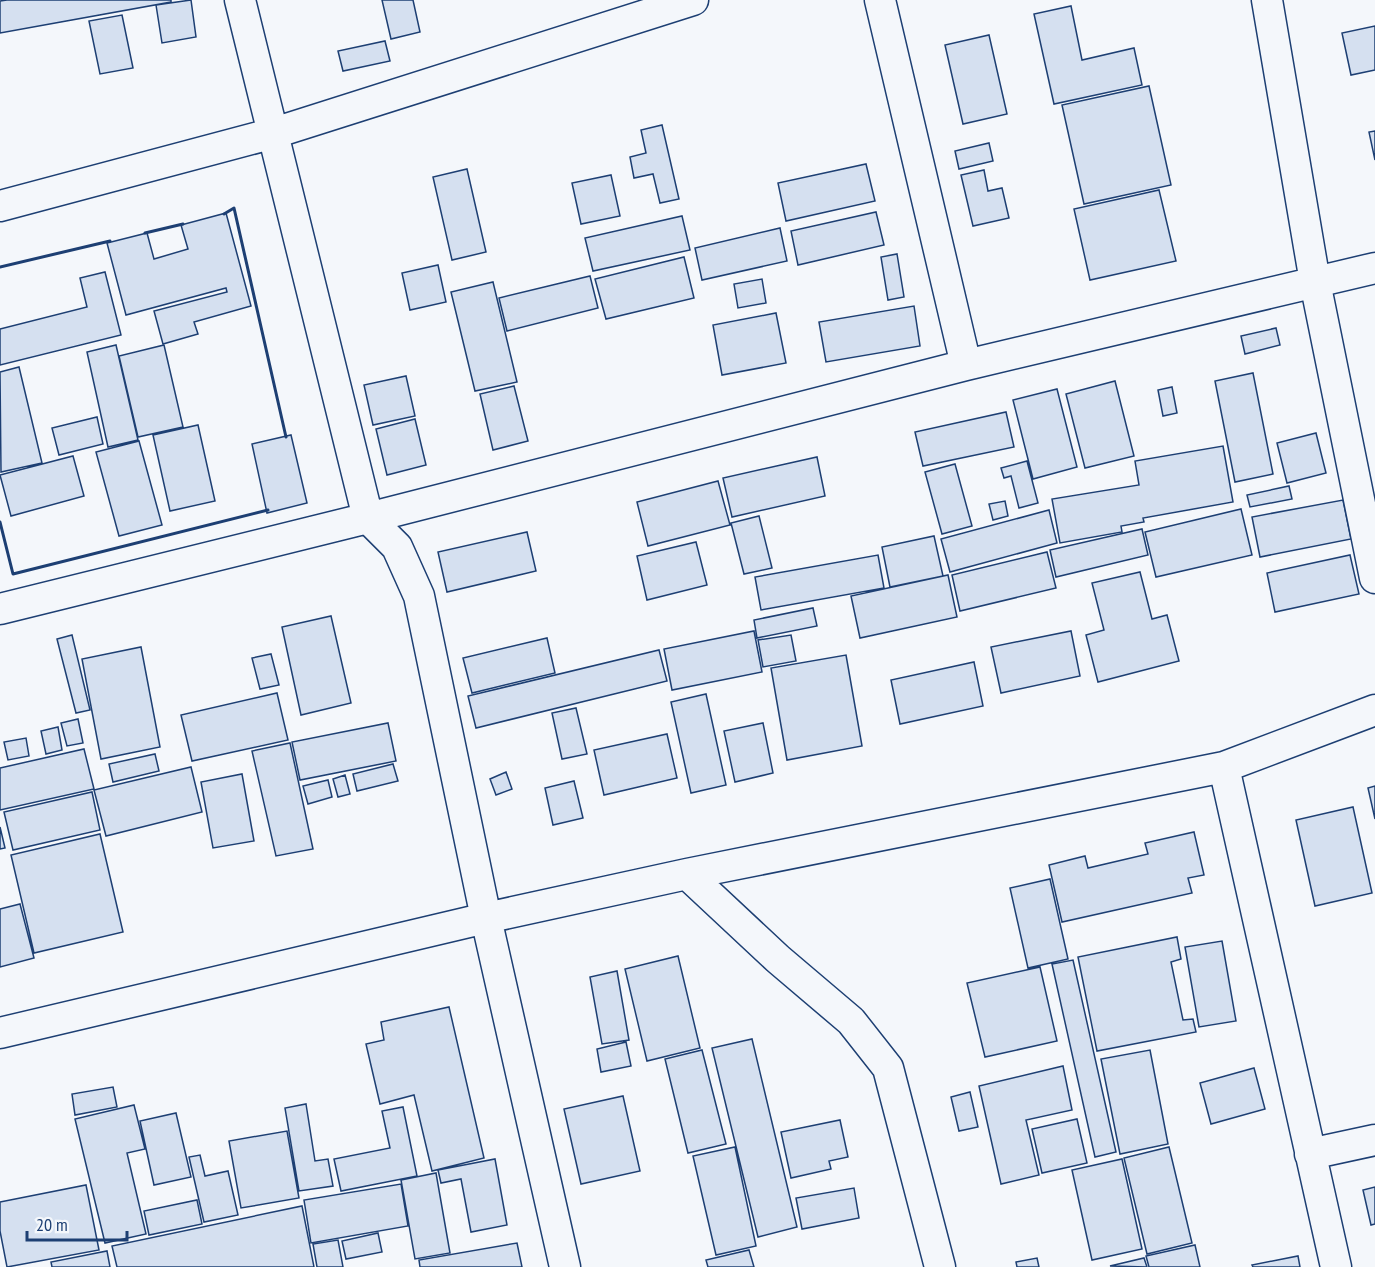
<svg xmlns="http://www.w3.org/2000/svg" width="1375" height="1267" viewBox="0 0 1375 1267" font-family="'PT Sans Narrow',sans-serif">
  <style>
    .building { fill: #d5e0f0; stroke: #1d3f73; stroke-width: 1.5 }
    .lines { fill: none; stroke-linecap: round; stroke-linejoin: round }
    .street-casing { stroke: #1d3f73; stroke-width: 33 }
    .street { stroke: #f4f7fb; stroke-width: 30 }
    .wall { stroke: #1d3f73; stroke-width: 3 }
  </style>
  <rect width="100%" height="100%" fill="#f4f7fb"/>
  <path class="building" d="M7 0H171V2L0 33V1Z
    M191 0 196 37 162 43 156 5Z
    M382 0H413L420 32 391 39Z
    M1071 6 1082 60 1134 48 1142 85 1054 104 1034 14Z
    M122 15 133 68 100 74 89 21Z
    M1375 26V70L1351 75 1342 33Z
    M989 35 1007 114 963 124 945 45Z
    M385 41 390 61 343 71 338 51Z
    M1149 86 1171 185 1084 204 1062 105Z
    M662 125 679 199 660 203 653 174 634 178 630 157 646 153 641 130Z
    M1375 131V160L1369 132Z
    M989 143 993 161 959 169 955 151Z
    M866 164 875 201 786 221 778 183Z
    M467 169 486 252 452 260 433 177Z
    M984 170 988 191 1002 188 1009 218 973 226 961 175Z
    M611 175 620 216 581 224 572 183Z
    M1159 190 1176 261 1090 280 1074 209Z
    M876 212 884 245 798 265 791 231Z
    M226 213 251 306 194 322 198 334 163 344 154 311 227 292 226 288 126 315 107 243 147 233 154 259 188 249 181 225Z
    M682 216 690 250 593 271 585 238Z
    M780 228 787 261 702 280 695 248Z
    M897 254 904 297 888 300 881 257Z
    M684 257 694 298 606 319 595 279Z
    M438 265 446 302 410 310 402 273Z
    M105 272 121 335 0 365V329L87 307 80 278Z
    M590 276 598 308 507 331 499 298Z
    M762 279 766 303 738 308 734 284Z
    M493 282 517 382 475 391 451 292Z
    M914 306 920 346 826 362 819 322Z
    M776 313 786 363 722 375 713 325Z
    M1276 328 1280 345 1245 354 1241 336Z
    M116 345 138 440 108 447 87 352Z
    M164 345 183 427 138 437 119 356Z
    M19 367 42 463 1 472 0 372Z
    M1253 373 1273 474 1235 482 1215 381Z
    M406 376 415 416 373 425 364 385Z
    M1115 381 1134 456 1085 468 1066 394Z
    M514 386 528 441 493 450 480 394Z
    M1172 387 1177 413 1163 416 1158 390Z
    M1057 389 1077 467 1033 479 1013 400Z
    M1006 412 1014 447 923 466 915 432Z
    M97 417 103 444 59 455 52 428Z
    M415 419 426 465 387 475 376 429Z
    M198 425 215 501 170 511 153 435Z
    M1316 433 1326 473 1287 483 1277 443Z
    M291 435 307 503 267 513 252 444Z
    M139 441 162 525 119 536 96 452Z
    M1223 446 1233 502 1143 518 1144 522 1121 526 1122 532 1060 543 1052 499 1139 485 1135 461Z
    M73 456 84 496 11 516 0 475Z
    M817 457 825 496 732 517 723 478Z
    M1027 461 1038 503 1019 508 1011 476 1004 478 1001 468Z
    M955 464 972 526 942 534 925 472Z
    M718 481 730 525 648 546 637 502Z
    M1289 486 1292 499 1250 507 1247 495Z
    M1343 500 1351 539 1260 557 1252 517Z
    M1005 501 1008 516 993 520 989 504Z
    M1241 509 1252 555 1156 577 1145 532Z
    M1049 510 1057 543 950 572 941 539Z
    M759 516 772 568 744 574 731 523Z
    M1142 529 1148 555 1056 577 1050 550Z
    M527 532 536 571 447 592 438 552Z
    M934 536 943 576 890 587 882 547Z
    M696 542 707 585 647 600 637 556Z
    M1047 552 1056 588 960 611 952 575Z
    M878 555 884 588 761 610 755 577Z
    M1350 555 1359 594 1275 612 1267 573Z
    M1140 572 1152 619 1167 615 1179 661 1098 682 1086 635 1104 630 1092 583Z
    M948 575 957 617 860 638 851 596Z
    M813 608 817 626 757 638 754 620Z
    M331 616 351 703 301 715 282 627Z
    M754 631 762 672 672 690 664 649Z
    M1071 631 1080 676 1001 693 991 647Z
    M72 635 90 710 76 713 57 639Z
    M791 635 796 661 763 667 758 640Z
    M547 638 555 673 472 693 463 658Z
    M141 647 160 747 101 759 82 659Z
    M659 650 667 681 476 728 468 696Z
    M271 654 279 685 260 689 252 658Z
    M846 655 862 746 787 760 771 668Z
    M974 662 983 706 900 724 891 680Z
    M277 693 288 740 192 761 181 715Z
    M706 694 726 785 691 793 671 702Z
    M576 708 587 754 562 759 552 713Z
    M78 719 83 743 67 746 61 723Z
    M388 723 396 761 300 780 292 742Z
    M763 723 773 773 735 782 724 731Z
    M58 727 62 750 46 754 41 731Z
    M667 734 677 778 604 795 594 750Z
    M26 738 29 756 8 760 4 742Z
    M290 743 313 849 276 856 252 751Z
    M84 749 94 789 0 810V768Z
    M155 754 159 771 113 782 109 764Z
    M393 764 398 781 357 791 353 774Z
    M191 767 202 812 106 836 94 790Z
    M506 772 512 789 496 795 490 779Z
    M242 774 254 841 213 848 201 782Z
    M345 775 350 794 338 797 333 779Z
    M328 780 332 797 308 804 303 786Z
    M574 781 583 818 553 825 545 788Z
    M1375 786V819L1368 788Z
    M92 792 100 830 13 850 4 812Z
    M1353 807 1372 893 1315 906 1296 820Z
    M0 827 5 848 0 849Z
    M1194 832 1204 875 1188 878 1192 893 1062 922 1049 865 1085 856 1088 868 1148 854 1145 843Z
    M100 834 123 932 34 953 11 855Z
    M1050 879 1068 959 1028 968 1010 888Z
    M20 904 34 958 0 967V909Z
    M1177 937 1181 959 1171 962 1183 1020 1193 1019 1196 1032 1097 1051 1078 957Z
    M1222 941 1236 1021 1199 1027 1185 947Z
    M678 956 700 1048 647 1061 625 969Z
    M1073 960 1116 1152 1095 1157 1052 964Z
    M1040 967 1057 1041 985 1057 967 983Z
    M617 971 629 1040 602 1044 590 977Z
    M449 1007 484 1158 432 1171 414 1095 380 1104 366 1044 384 1040 381 1022Z
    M752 1039 797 1227 758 1237 712 1048Z
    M626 1042 631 1066 601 1072 597 1049Z
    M702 1050 726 1144 688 1153 665 1059Z
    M1150 1050 1168 1144 1120 1154 1101 1059Z
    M1063 1066 1072 1110 1026 1120 1039 1175 1001 1184 979 1086Z
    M1254 1068 1265 1109 1211 1124 1200 1083Z
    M113 1087 117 1107 75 1115 72 1094Z
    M970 1092 978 1127 959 1131 951 1097Z
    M623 1096 640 1171 581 1184 564 1109Z
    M306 1104 315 1161 328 1159 333 1186 299 1191 285 1108Z
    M134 1105 145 1149 127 1153 146 1234 105 1243 75 1119Z
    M403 1107 417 1176 341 1191 334 1159 390 1148 382 1111Z
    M176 1113 191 1177 154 1185 140 1121Z
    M1077 1119 1087 1163 1042 1173 1032 1129Z
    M840 1120 848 1157 829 1161 831 1169 791 1178 781 1132Z
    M287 1131 299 1198 241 1208 229 1141Z
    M735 1147 756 1246 716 1255 693 1156Z
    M1169 1147 1192 1243 1147 1254 1124 1158Z
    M200 1155 205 1176 228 1171 238 1215 204 1222 189 1157Z
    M495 1159 507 1225 471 1232 461 1179 441 1183 438 1170Z
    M1122 1159 1142 1249 1092 1260 1072 1170Z
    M436 1173 450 1253 415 1259 401 1180Z
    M401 1184 408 1226 311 1243 304 1200Z
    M86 1185 99 1250 7 1267 0 1231V1202Z
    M1375 1187V1224L1371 1225 1363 1190Z
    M854 1188 859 1218 802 1229 796 1198Z
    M197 1200 202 1224 149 1235 144 1211Z
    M302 1206 314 1267H117L112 1246Z
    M378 1233 382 1252 346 1259 342 1241Z
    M338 1240 343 1267H317L313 1244Z
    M517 1243 522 1267H420L419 1260Z
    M1195 1245 1200 1267H1149L1146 1256Z
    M749 1250 754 1267H708L706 1260Z
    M107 1251 110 1267H52L51 1262Z
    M1298 1256 1300 1267H1253L1252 1265Z
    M1037 1258 1039 1267H1017L1016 1262Z
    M1144 1258 1147 1267 1110 1266Z"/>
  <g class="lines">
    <defs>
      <path id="street" d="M240 0 368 518 397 547 419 596 486 918 565 1267
        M880 0 966 365
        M1267 0 1315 282 1375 578
        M0 206 274 133 693 0
        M0 609 368 518 966 365 1375 268
        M1224 767 1336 1267
        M687 874 778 959 851 1021 888 1068 940 1267
        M0 1033 486 918 687 874 1224 767 1375 710
        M1310 1154 1375 1140"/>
    </defs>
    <use href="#street" class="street-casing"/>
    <use href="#street" class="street"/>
    <path class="wall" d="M224 214 234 208 286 437
      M145 233 183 224
      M0 267 110 241
      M0 522 13 574 268 510"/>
  </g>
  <path d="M27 1231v9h100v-9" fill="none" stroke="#1d3f73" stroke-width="3"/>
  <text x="36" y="1231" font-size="18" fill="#1d3f73" stroke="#f4f7fb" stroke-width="4.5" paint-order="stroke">20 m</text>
</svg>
